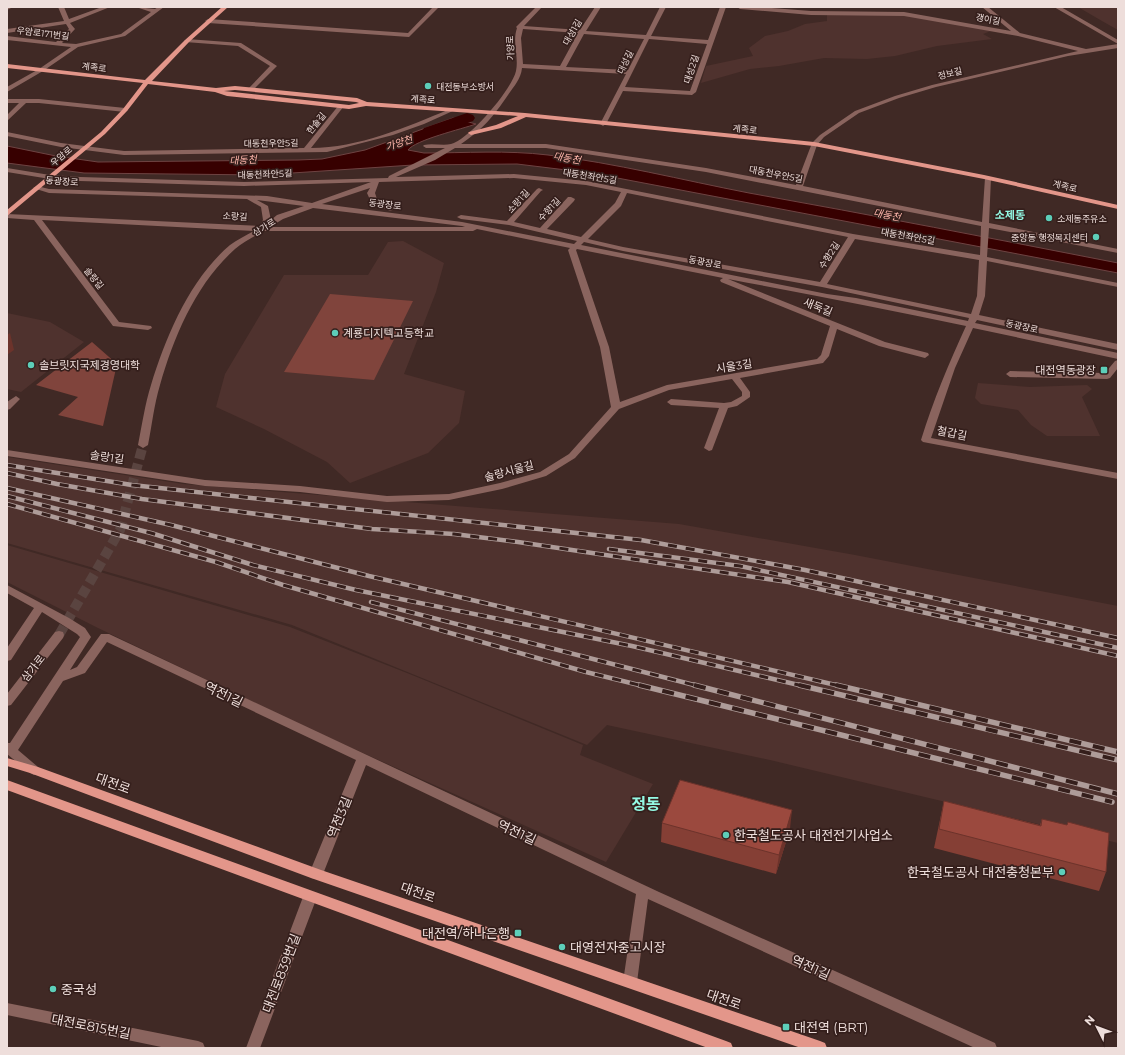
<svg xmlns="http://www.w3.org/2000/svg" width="1125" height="1055" viewBox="0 0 1125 1055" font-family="Montserrat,'Noto Sans KR',sans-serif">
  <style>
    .built { fill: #4f322e }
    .green { fill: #80443c }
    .water { fill: #370000; stroke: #6e4342 }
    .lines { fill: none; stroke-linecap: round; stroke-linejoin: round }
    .river { fill: #370000; fill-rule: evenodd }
    .minor-tunnel { stroke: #5a4440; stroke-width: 10; stroke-dasharray: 10 5; stroke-linecap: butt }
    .minor { fill: #8a645e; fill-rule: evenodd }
    .major { fill: #e3968a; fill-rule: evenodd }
    .rail-far1-casing { stroke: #ae9c99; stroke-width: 4.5 }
    .rail-casing { stroke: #ae9c99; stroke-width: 5.5 }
    .rail-far1 { stroke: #351f1c; stroke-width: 3; stroke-dasharray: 9; stroke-linecap: butt }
    .rail { stroke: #351f1c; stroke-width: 4; stroke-dasharray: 12; stroke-linecap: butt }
    .wall { fill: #853f35 }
    .shaded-wall { fill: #6c332b }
    .building { fill: #9b493e; stroke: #6c332b }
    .poi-dot { fill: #5dceb9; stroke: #351f1c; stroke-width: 1.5 }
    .labels { text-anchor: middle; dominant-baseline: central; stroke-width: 3.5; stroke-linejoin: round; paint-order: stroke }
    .far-street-label { font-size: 9px; fill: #eededb; stroke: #351f1c }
    .far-poi-label { font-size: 9px; fill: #eededb; stroke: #351f1c; text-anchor: start }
    .far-water-label { font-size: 10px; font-style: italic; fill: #ffb7ac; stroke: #351f1c }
    .far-quarter-label { font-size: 11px; font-weight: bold; fill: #94f9e4; stroke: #351f1c }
    .street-label { font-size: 11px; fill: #eededb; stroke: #351f1c }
    .poi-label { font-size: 11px; fill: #eededb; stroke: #351f1c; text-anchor: start }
    .near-street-label { font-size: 13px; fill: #eededb; stroke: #351f1c }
    .near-poi-label { font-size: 13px; fill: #eededb; stroke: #351f1c; text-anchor: start }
    .near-quarter-label { font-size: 16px; font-weight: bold; fill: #94f9e4; stroke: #351f1c }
  </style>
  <rect width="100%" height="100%" fill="#402925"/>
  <path class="built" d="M1078 7H1118V30L1102 21Z
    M827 14H905L991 31 983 34 992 39 937 46 895 56 867 59 824 58 779 66 750 69 701 83 706 66 753 56 749 48 765 36 788 31 805 24 827 21Z
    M403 241 444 263 436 292 404 374 465 391 459 423 428 453 350 483 327 462 264 429 216 407 225 374 284 275H368L388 242Z
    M7 313 50 322 84 342 21 392 7 389Z
    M978 383 1030 387 1087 385 1092 389 1082 397 1100 436H1047L1031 425 1018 410 981 404 975 398Z
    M7 457 183 484 679 524 855 555 1118 606V843L770 760 607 725 587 745 292 625 7 543Z
    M7 545 290 627 412 675 583 745 580 755 653 784 606 862 314 731 98 628 7 582Z"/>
  <path class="green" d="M330 294 413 301 374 380 284 372Z
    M92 342 117 364 103 426 58 415 78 397 36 385Z"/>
  <path class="water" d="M453 118 476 124C462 129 415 140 408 150L424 153C465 153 507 150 548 155 615 163 682 180 749 193 872 215 995 239 1118 263V273L591 173 517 164 413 165 262 175 84 173 7 163V146L56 156 98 162 298 160 322 159 365 150Z"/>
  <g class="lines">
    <path class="river" d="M467 113 473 115 475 118 473 121 430 136 424 134 422 131 424 128Z"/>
    <path class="minor-tunnel" d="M59 635 120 530 143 445"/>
    <path class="minor" d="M7 7H13L7 10Z
      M58 7H64L69 19 102 7H110L70 23 75 29 62 43 76 44 121 34 151 12 136 7 155 9 158 7H164L125 36 78 47 43 71 7 92V87L39 69 71 47 7 40V36L56 42 69 29 66 24 7 33V29L64 21Z
      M433 7H439L409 37 208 23 205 21 208 19 408 33Z
      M536 7H542L524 26 580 30 595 7H601L586 31 646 35 660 7H666L651 36 708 40 720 7H726L696 92 692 95 623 91 606 124 603 126 600 124 626 74 522 68C521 79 514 86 508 95 493 117 483 129 461 144H546L706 168 796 185 812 143 820 135 855 111 895 96 932 85 1078 51 1018 36 904 16 811 15 740 9 737 7H759L811 11 904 12 1011 31 982 7H988L1020 33 1086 49 1118 44V48L1068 56 936 87 899 98 859 113 824 137 817 145 803 186 982 222 985 178 988 176 991 178 989 223 1118 249V253L989 228 987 257 1118 283V287L987 261 985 296 979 315 1118 344V350L977 320 975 323 1118 353V359L973 328 955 368 931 438 1118 473V479L923 442 921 440C933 401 949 363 966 326 887 309 807 294 728 279L885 342 928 353 929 355 925 358 879 346 837 329 829 356 823 363 740 378 750 392V397L737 406 728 408 712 450 709 451 704 448 719 408 671 405 667 402 671 399 724 403 731 402 742 396V392L732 379 669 390 619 409 575 458 546 476 502 489 449 500 387 502 300 492 205 486 7 456V450L205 480 300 486 387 496 449 494 500 483 540 472 569 454 611 407 600 347 568 250 570 248 477 229 473 231H263C254 237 243 242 235 249 196 284 174 336 160 385 154 405 152 425 148 445L143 448 138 445C142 425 145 404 151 385 166 336 190 279 230 245 237 240 246 235 254 231L42 220 119 322 151 326 152 328 148 330 113 326 34 220 7 218V214L260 226 263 220 261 207 247 199 49 193 33 188 37 186 49 189 267 196 312 203 371 182 244 186 80 181 50 179 7 172V168L50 175 80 177 244 182 388 178 389 176 445 148H426L423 146 424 145C433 143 443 146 451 144 470 139 512 89 516 71 519 57 512 42 517 28L516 27ZM523 29 578 33 560 66 523 64 521 38ZM584 34 644 39 628 70 566 67ZM649 39 707 44 690 91 625 87ZM455 148H546L706 172 981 226 980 255 853 234 586 181 514 174 396 177 435 160ZM514 178 586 185 621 192 615 203 581 237 547 229 574 201 575 199 571 197H568L540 228 514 222 541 191 543 190 539 188 537 189 507 221 461 215 457 217 461 219 509 225 577 241 574 244 462 222 322 204 370 188 367 193 371 202 390 211 394 209 393 207 377 199 375 193 379 182ZM627 193 848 237 820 282 623 247 588 239 621 206ZM257 200 304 206 277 215 271 220 268 206ZM313 208 462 226 465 227H270L283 219ZM855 239 979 260 977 296 971 314 827 284ZM584 242 623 251 822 287 969 318 968 321 856 298 827 294 581 245ZM577 249 723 278 720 280 721 282 830 326 821 355 817 359 667 385 620 402 609 347 576 250Z
      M1054 7H1061L1118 40V44Z
      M187 39 241 43 277 66 253 90H249V88L270 66 238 46 185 42 184 41Z
      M7 99H39L125 108 128 110 125 112 39 103H26L7 121V115L19 103H7Z
      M339 105 344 106 311 148C358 148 407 127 450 109L455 110 424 124 393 135 327 152 124 155 61 147 7 136V132L61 143 124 151 304 148Z
      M1118 360V368L1110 378 1107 379 1010 377 1006 374 1010 371 1105 373 1115 361Z
      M16 396 20 399 10 409 7 410V402Z
      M7 585 69 618 85 628 91 637 70 670 77 667 101 634H109L659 892 995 1043 997 1048H975L648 899 637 982 635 986 630 988 625 986 623 982 636 894 366 765 323 874 321 878 316 879 311 878 309 874 356 760 107 642 85 673 63 681 18 750 38 767 40 770 38 773 34 775 30 773 7 754V743H10L80 637 77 634 42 612 11 660 7 661V648L34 608 7 593Z
      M59 631 63 632 64 635 63 638 11 705 7 706V694L55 632Z
      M310 892 315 893 317 897 260 1048H246L303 897 305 893Z
      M7 1003 198 1041 203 1043 205 1048H166L7 1015Z"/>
    <path class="major" d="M222 7H228L189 42 152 81 216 88 235 86 357 98 367 102 525 113 814 142 984 175 1118 205V209L984 179 814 146 526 117 501 128 471 135 468 133 469 132 496 125 518 116 366 106 349 109 227 96 215 92 148 84 127 111 105 134 7 216V210L101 132 123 109 143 83 7 68V64L145 80 185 40ZM235 90 356 102 359 103 349 105 224 91Z
      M7 758 38 767 321 870 820 1041 825 1043 827 1048H801L311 878 30 773 7 766Z
      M7 780 726 1041 731 1043 733 1048H708L7 790Z"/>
    <defs>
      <path id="rail-far1" d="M7 465 132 485 641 540 805 570 1118 638
        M7 473 57 484 142 499 372 529 454 534 518 542 788 582 1118 656
        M7 488 171 525 369 576 840 686
        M7 496 151 533 253 565 356 590 632 646 803 686
        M7 504 216 562 283 585 586 672 643 686
        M609 549 740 566 1118 648
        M371 602 698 686"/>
      <path id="rail" d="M639 685 1112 802
        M694 685 1118 794
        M799 685 1118 760
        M836 685 1118 752"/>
    </defs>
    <use href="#rail-far1" class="rail-far1-casing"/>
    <use href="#rail" class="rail-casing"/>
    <use href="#rail-far1" class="rail-far1"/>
    <use href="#rail" class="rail"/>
  </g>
  <path class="wall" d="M944 801 1040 825 1042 819 1106 872 1099 891 934 848Z
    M662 823 790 829 776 874 661 842Z"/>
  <path class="shaded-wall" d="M10 333 14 350 7 355V335Z
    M792 810 790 829 776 874 779 855Z"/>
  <path class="building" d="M680 780 792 810 779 855 662 823Z
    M944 801 1041 826 1042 819 1067 825 1068 822 1109 833 1106 872 939 829Z"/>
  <g class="poi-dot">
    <circle cx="428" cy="86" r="4"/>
    <circle cx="1049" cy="218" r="4"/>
    <circle cx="1096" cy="237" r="4"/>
    <circle cx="335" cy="333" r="4"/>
    <circle cx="31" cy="365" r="4"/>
    <rect x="1100" y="366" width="8" height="8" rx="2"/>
    <circle cx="726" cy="835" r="4"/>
    <circle cx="1062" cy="872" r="4"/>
    <rect x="514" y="929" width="8" height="8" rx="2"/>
    <circle cx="562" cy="947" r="4"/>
    <circle cx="53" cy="989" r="4"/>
    <rect x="782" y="1023" width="8" height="8" rx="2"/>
  </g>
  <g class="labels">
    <g class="far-street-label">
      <text transform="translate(988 19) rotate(11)">갱이길</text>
      <text transform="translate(572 32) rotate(-60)">대성1길</text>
      <text transform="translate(43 33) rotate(7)">우암로171번길</text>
      <text transform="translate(510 48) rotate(-92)">가양로</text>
      <text transform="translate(625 62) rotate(-64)">대성길</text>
      <text transform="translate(94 67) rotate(7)">계족로</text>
      <text transform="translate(691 69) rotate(-72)">대성2길</text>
      <text transform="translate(950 73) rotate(-14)">정보길</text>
      <text transform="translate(423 99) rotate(5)">계족로</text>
      <text transform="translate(316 123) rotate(-51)">한솔길</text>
      <text transform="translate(745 129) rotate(6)">계족로</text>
      <text transform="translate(271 143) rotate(-1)">대동천우안5길</text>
      <text transform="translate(61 156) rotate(-40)">우암로</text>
      <text transform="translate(265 174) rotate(-2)">대동천좌안5길</text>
      <text transform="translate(776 174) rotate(11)">대동천우안5길</text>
      <text transform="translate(590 176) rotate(9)">대동천좌안5길</text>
      <text transform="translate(62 181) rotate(4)">동광장로</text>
      <text transform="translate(1065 186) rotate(13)">계족로</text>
      <text transform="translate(518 201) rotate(-48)">소랑1길</text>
      <text transform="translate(385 204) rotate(7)">동광장로</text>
      <text transform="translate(549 209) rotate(-47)">수향1길</text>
      <text transform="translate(235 216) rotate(3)">소랑길</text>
      <text transform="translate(264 227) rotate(-32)">삼가로</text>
      <text transform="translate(908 236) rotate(10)">대동천좌안5길</text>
      <text transform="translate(829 255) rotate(-57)">수향2길</text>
      <text transform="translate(705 262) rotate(11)">동광장로</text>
      <text transform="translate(94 278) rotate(51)">솔랑길</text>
      <text transform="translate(1022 326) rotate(12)">동광장로</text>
    </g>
    <g class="far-poi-label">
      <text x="436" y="86">대전동부소방서</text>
      <text x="1057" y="218">소제동주유소</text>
      <text x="1088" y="237" text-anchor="end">중앙동 행정복지센터</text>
    </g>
    <g class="far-water-label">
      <text transform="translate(399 143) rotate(-19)">가양천</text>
      <text transform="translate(567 158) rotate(10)">대동천</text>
      <text transform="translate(243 160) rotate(-3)">대동천</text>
      <text transform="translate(887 215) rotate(11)">대동천</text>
    </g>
    <g class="far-quarter-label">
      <text x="1010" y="215">소제동</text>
    </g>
    <g class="street-label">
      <text transform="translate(818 307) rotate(22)">새둑길</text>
      <text transform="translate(734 366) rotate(-9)">시울3길</text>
      <text transform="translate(952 433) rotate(11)">철갑길</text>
      <text transform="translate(107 457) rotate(8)">솔랑1길</text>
      <text transform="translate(509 471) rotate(-15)">솔랑시울길</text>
      <text transform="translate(33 668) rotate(-52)">삼가로</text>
    </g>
    <g class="poi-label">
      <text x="343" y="333">계룡디지텍고등학교</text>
      <text x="39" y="365">솔브릿지국제경영대학</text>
      <text x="1096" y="370" text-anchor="end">대전역동광장</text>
    </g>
    <g class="near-street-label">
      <text transform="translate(224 694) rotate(26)">역전1길</text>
      <text transform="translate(113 783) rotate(20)">대전로</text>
      <text transform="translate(339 817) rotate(-68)">역전3길</text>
      <text transform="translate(517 832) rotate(25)">역전1길</text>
      <text transform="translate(418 892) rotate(19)">대전로</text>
      <text transform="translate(811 967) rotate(24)">역전1길</text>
      <text transform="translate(281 973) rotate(-69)">대전로839번길</text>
      <text transform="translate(724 999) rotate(19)">대전로</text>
      <text transform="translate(91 1026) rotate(11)">대전로815번길</text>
    </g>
    <g class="near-poi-label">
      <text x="734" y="835">한국철도공사 대전전기사업소</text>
      <text x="1054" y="872" text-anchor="end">한국철도공사 대전충청본부</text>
      <text x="510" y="933" text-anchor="end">대전역/하나은행</text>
      <text x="570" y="947">대영전자중고시장</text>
      <text x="61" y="989">중국성</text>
      <text x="794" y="1027">대전역 (BRT)</text>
    </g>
    <g class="near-quarter-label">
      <text x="646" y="804">정동</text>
    </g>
  </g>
  <rect width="1125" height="1055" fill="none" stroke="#eededb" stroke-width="16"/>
  <g transform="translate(1097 1027) rotate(312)" stroke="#351f1c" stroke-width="3" paint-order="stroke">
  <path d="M0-3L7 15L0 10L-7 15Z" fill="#eededb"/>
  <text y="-6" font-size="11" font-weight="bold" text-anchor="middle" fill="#eededb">N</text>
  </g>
</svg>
